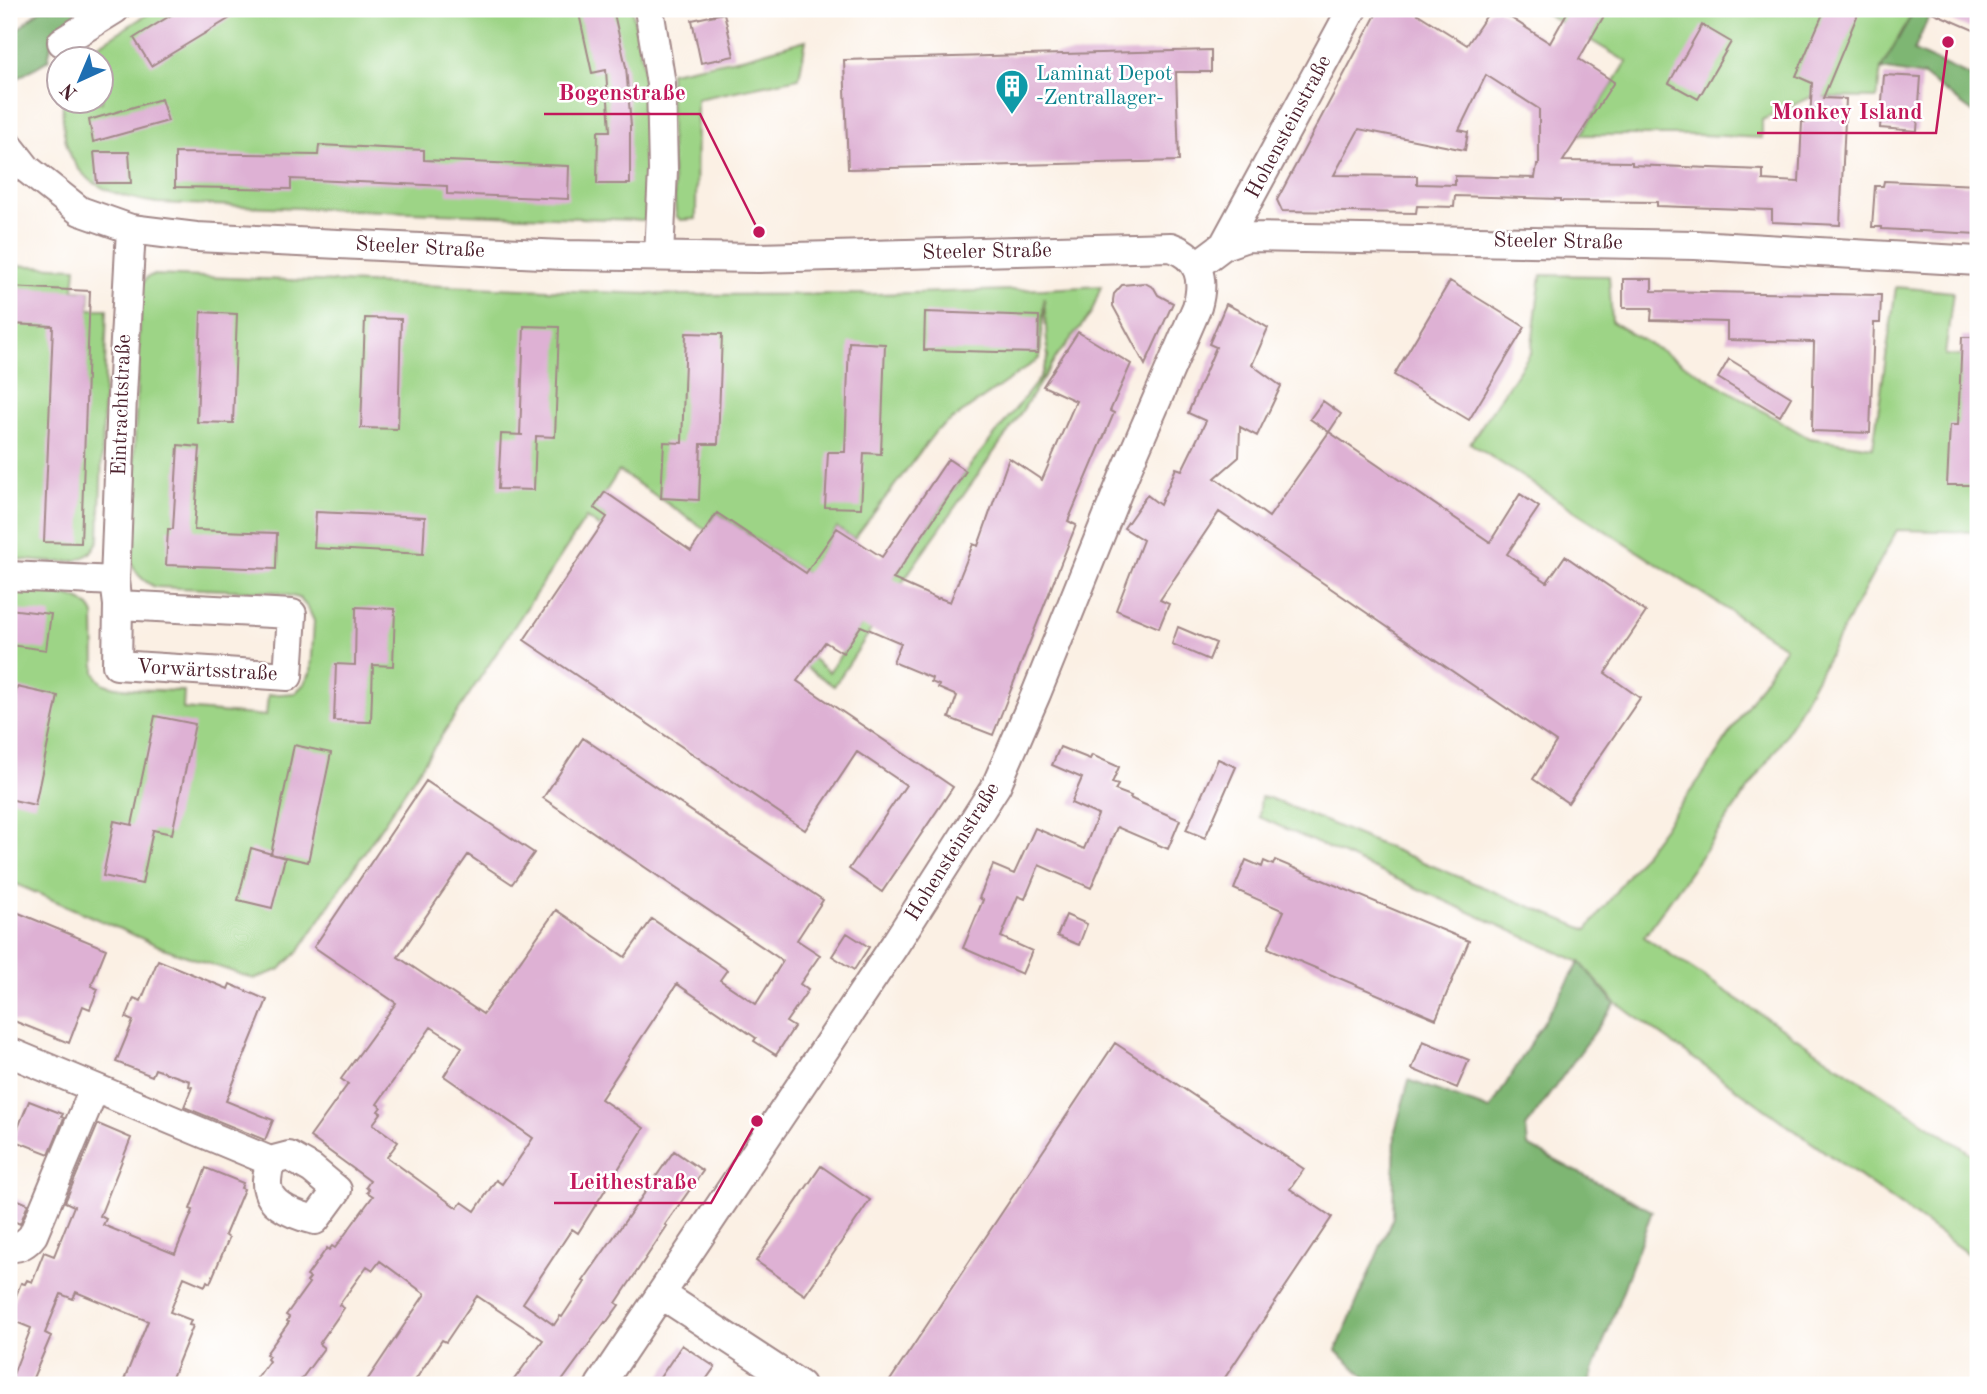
<svg xmlns="http://www.w3.org/2000/svg" width="1987" height="1394" viewBox="0 0 1987 1394" font-family="'Old Standard TT',serif">
  <style>
    .green { fill: #9dd486; stroke: #747a58; stroke-width: 2; fill-rule: evenodd }
    .forest { fill: #7eb673; stroke: #646a4f; stroke-width: 2 }
    .building { fill: #deb1d4; fill-rule: evenodd }
    .lines { fill: none; stroke-linecap: round; stroke-linejoin: round }
    .street-casing { stroke: #a28888; stroke-width: 32 }
    .street { stroke: #fff; stroke-width: 28 }
    .labels { text-anchor: middle; dominant-baseline: central; stroke-width: 5; stroke-linejoin: round; paint-order: stroke }
    .culture-label { font-size: 21px; fill: #0d838f; stroke: #fff; text-anchor: start }
    .street-label { font-size: 21px; fill: #4a1f2b; stroke: #fff }
    .leader { fill: none; stroke: #c2185b; stroke-width: 2.5 }
    .callout-dot { fill: #c2185b; stroke: #fff; stroke-width: 2.5 }
    .callout-label { font-size: 23px; text-anchor: middle; font-weight: bold; fill: #c2185b; stroke: #fff; stroke-width: 5; stroke-linejoin: round; paint-order: stroke }
  </style>
  <rect width="100%" height="100%" fill="#fff"/>
  <filter id="ink" filterUnits="userSpaceOnUse"><feTurbulence type="fractalNoise" baseFrequency=".0143" numOctaves="2"/><feDisplacementMap in="SourceGraphic" scale="14" xChannelSelector="R" yChannelSelector="G"/><feConvolveMatrix kernelMatrix="1 2 1 2 8 2 1 2 1" color-interpolation-filters="sRGB"/></filter>
  <filter id="wash" filterUnits="userSpaceOnUse"><feTurbulence type="fractalNoise" baseFrequency=".00686" numOctaves="4" result="noise"/><feDisplacementMap in="SourceGraphic" scale="28" xChannelSelector="R" yChannelSelector="G"/><feGaussianBlur stdDeviation="1.57" result="paint"/><feColorMatrix in="noise" values="0 0 0 0 0 0 0 0 0 0 0 0 0 0 0 0 0 1.4 0 .05"/><feComposite in="paint" operator="in"/></filter>
  <g filter="url(#wash)">
    <rect width="100%" height="100%" fill="#fbf0e4"/>
    <path class="green" d="M156 9H632L643 65 648 128 646 217 643 220H635L157 203C93 194 59 172 63 102H102V60L78 59 81 56Z
      M1538 9H1915L1881 69 1877 98 1811 97 1762 120V138L1703 135H1580L1627 62Z
      M806 40 799 78 697 99 696 219 680 220 676 215 671 159 670 72 746 57Z
      M9 265 76 268 74 290 90 291 89 309H107L99 539C96 546 92 552 86 556 69 567 28 560 9 558Z
      M153 275 678 295 878 294 1044 289 1101 286 1091 314 1057 356 1013 425 912 568 834 686 586 518 299 951 279 970 254 979 166 949 9 881V591C35 593 83 588 94 615L95 672C97 677 100 682 105 684 121 691 165 690 184 691L183 709 266 716 268 695 295 693 304 684 311 672 314 621 308 608 299 598 275 592 155 587C141 580 135 573 130 558L141 286 147 277ZM1044 298 1048 357 1040 378 966 471 829 672 813 659 595 508 619 471 706 530 717 513 807 574 837 528 854 539 936 431 1040 358Z
      M1541 275 1609 276 1612 322 1809 438 1873 447 1896 287 1953 292 1945 355 1978 357V532L1897 530 1784 738 1644 937 1978 1158V1261L1616 1003 1580 962 1259 817 1261 797 1269 798 1587 930 1707 769 1785 647 1470 443 1531 352Z"/>
    <path class="forest" d="M41 9H96L53 36 48 60 18 78 9 88V44L15 32Z
      M1915 9H1932L1914 51 1978 80V116L1924 76 1881 69Z
      M1580 962 1615 1004 1526 1127 1528 1146 1652 1211 1588 1385H1374L1336 1351 1393 1217 1395 1131 1409 1080 1490 1110Z"/>
    <g id="blocks">
      <path class="building" d="M181 9H245L151 66 134 38Z
        M578 9H613L626 67 631 126H630V184H597L598 131H610L606 70 592 73Z
        M1379 9H1410L1467 45 1491 9H1497L1550 43 1569 9H1608L1579 59 1614 82 1563 161 1632 162V165L1763 170V180L1799 182 1802 122H1810L1812 83 1796 76 1825 9H1860L1823 98 1846 99 1840 225 1772 222V210L1657 206V202L1560 201V199L1455 196 1454 207 1417 206 1416 213 1282 211 1277 200ZM1486 75 1539 109V165H1537L1535 178 1455 176V185L1417 184V176L1334 175 1359 129 1465 150 1468 132 1459 130Z
        M1925 9H1978V32Z
        M724 13 734 56 701 63 692 20Z
        M1702 25 1731 42 1698 99 1669 83Z
        M1211 50V72H1176L1179 161 848 169 844 60Z
        M1884 75 1921 77 1917 131 1880 128Z
        M161 99 168 121 93 142 89 120Z
        M319 145 424 150V160L569 166 568 199 447 194V186L291 179V189L175 187V153L318 155Z
        M94 152H129L131 183H97Z
        M1884 181 1978 185V234L1882 229V227H1872L1875 186H1883Z
        M1623 279H1652V291L1881 295 1880 323H1874L1870 433 1812 431 1814 342 1727 340V322L1651 320 1652 308H1623Z
        M1450 281 1525 327 1469 420 1394 375Z
        M1145 283 1154 288 1158 295 1173 303 1145 365 1113 306V300L1114 294 1122 285Z
        M9 287 90 291 81 543 44 542 53 326 9 324Z
        M1226 304 1242 312 1268 328 1252 365 1281 386 1257 436 1240 427 1239 457 1215 478 1269 517 1329 432 1490 542 1520 494 1539 507 1507 554 1547 582 1565 556 1646 612 1605 673 1640 698 1568 803 1533 779 1556 742 1219 512 1160 600 1169 604 1159 628 1116 610 1143 540 1124 528 1147 495 1160 505 1176 468 1182 470 1206 421 1188 413 1216 347 1209 344Z
        M201 312 237 314 233 423 197 422Z
        M925 312 1039 316 1038 353 924 350Z
        M365 318 401 319 398 429 361 428Z
        M524 326 559 327 555 437 536 436 534 490 498 489 501 434 523 435H520Z
        M1078 332 1131 364 1110 411 1114 413 1068 521 1076 525 993 735 949 718 957 696 938 688 939 685 931 682 932 678 893 662 901 643 861 626 843 653 825 642 797 681 953 787 882 892 849 869 906 785 857 752 805 830 524 640 607 517 594 508 605 492 691 551 717 513 806 573 837 528 882 557 948 459 966 471 893 579 938 599 939 598 950 602 973 544 978 546 1009 458 1042 480 1076 401 1043 386Z
        M686 333 722 334 718 444H701L699 500 661 498 664 442 682 443Z
        M1962 337H1978V485H1947L1950 425H1958Z
        M849 342 885 344 881 454 864 453 861 508 825 507 828 452H845Z
        M1729 359 1791 397 1780 416 1718 378Z
        M1323 401 1341 414 1329 432 1310 419Z
        M178 445 200 447 194 530 277 533 276 569 166 565 168 529H173Z
        M316 512 425 517 423 554 314 548Z
        M356 607 395 609 393 666 373 665 371 722 334 721 336 664 355 665Z
        M9 609 51 614 46 650 9 645Z
        M1178 627 1216 643 1209 660 1172 644Z
        M17 687 58 696 35 805 9 799V726Z
        M155 716 195 724 172 834 153 830 142 884 103 876 114 821 132 825Z
        M583 738 823 900 797 940 820 955 800 984 808 990 786 1022 794 1027 776 1055 754 1041 756 1038 677 984 601 1099 644 1128 578 1233 572 1229 523 1303 554 1325 560 1316 562 1317 585 1282 583 1281 674 1151 703 1171 665 1225 667 1226 616 1303 619 1305 606 1323 605 1322 559 1385H510L543 1340 477 1296 446 1342 442 1340 412 1385H364L425 1294 380 1261 373 1270 367 1266 339 1305 344 1308 319 1344 324 1348 297 1385H252L269 1361 267 1359 269 1356 266 1354 289 1322 287 1321 289 1317 286 1315 309 1283 307 1282 310 1278 307 1276 327 1248 329 1250 332 1246 335 1248 373 1196 367 1192 369 1190 366 1187 370 1181 310 1137 348 1084 341 1079 396 1003 314 947 426 781 534 853 512 884 468 855 398 957 483 1014 556 910 625 957 652 919 727 970 720 980 756 1004 783 961 543 798ZM431 1027 462 1047 444 1076 533 1138 502 1184 496 1180 475 1211 462 1202 457 1208 387 1157 398 1142 373 1124 381 1113 378 1111 381 1107 377 1104Z
        M294 745 331 753 308 862 271 854Z
        M1060 747 1090 759 1092 755 1119 767 1112 783 1118 785 1115 790 1131 796 1130 798 1134 800 1180 820 1168 849 1117 827 1091 888 1039 865 1025 899 1018 896 1001 937 1032 951 1022 974 963 948 983 900 979 898 993 865 1014 874 1035 828 1084 849 1098 815 1071 803 1082 778 1052 765Z
        M1218 759 1236 767 1205 838 1186 830Z
        M251 848 285 858 272 908 238 900Z
        M1246 860 1262 867 1264 861 1273 865 1275 860 1469 941 1436 1019 1268 948 1284 911 1234 889Z
        M9 909 106 949 91 986 98 989 90 1009 83 1006 69 1043 9 1019Z
        M1066 915 1087 924 1079 945 1057 936Z
        M847 933 869 947 854 970 832 956Z
        M158 960 228 989 230 984 267 1000 226 1101 273 1120 265 1140 184 1107 192 1087 189 1086 190 1081 155 1069 152 1076 116 1062 133 1021 126 1018 134 998 141 1001Z
        M1423 1041 1469 1060 1457 1088 1412 1069Z
        M1115 1043 1304 1169 1290 1189 1332 1217 1220 1385H887Z
        M29 1101 63 1114 61 1117 64 1118 49 1154 13 1140Z
        M98 1124 131 1138 100 1216 106 1219 103 1225 175 1254 193 1210 190 1209 206 1168 243 1183 241 1188 244 1189 225 1235 229 1238 210 1283 207 1281 205 1286 184 1277 170 1312 191 1320 189 1325 193 1326 169 1385H122L148 1321 76 1292 73 1299 61 1294 45 1333 51 1336 30 1385H9L31 1328 9 1319V1314L21 1283 25 1284 27 1280 32 1282 44 1252 54 1256 74 1206 65 1202Z
        M821 1166 870 1200 805 1295 756 1261Z
        M9 1196 28 1204 20 1224 9 1219Z
        M682 1345 715 1367 702 1385H655Z"/>
    </g>
  </g>
  <g filter="url(#ink)">
    <use href="#blocks" fill-opacity="0" stroke="#a28888" stroke-width="2"/>
    <g class="lines">
      <defs>
        <path id="street" d="M649 9 661 84 663 170 659 256
          M62 42 115 9
          M9 146 27 169 80 211 131 229 196 237 563 255 758 258 1171 247C1200 258 1205 279 1197 307L1126 471 1036 694 996 786 894 946 600 1385
          M1224 245 1352 9
          M1196 266 1224 245 1247 237 1695 245 1978 261
          M9 576 115 581
          M118 605 292 614 288 676 117 665 118 605 115 581 122 396 131 229
          M9 1052 270 1161C269 1170 265 1181 268 1190 272 1207 299 1216 315 1220L337 1190 312 1169 289 1156 270 1161
          M9 1247C19 1248 27 1243 33 1235L94 1089
          M661 1294 800 1385"/>
      </defs>
      <use href="#street" class="street-casing"/>
      <use href="#street" class="street"/>
    </g>
  </g>
  <defs>
    <symbol id="building-pin" viewBox="-11 -11 22 30"><path d="M0 17L-7.5 6A9.5 9.5 0 1 1 7.5 6Z" fill="#0f9aa8" stroke="#fff"/><path d="M-4-6H4V6H1V3H-1V6H-4ZM-2.5-4.3h1.7v1.8h-1.7ZM.8-4.3h1.7v1.8H.8ZM-2.5-1h1.7V.8h-1.7ZM.8-1h1.7V.8H.8Z" fill="#fff"/></symbol>
  </defs>
  <g fill-rule="evenodd">
    <use href="#building-pin" x="993" y="67" width="38" height="52"/>
  </g>
  <g class="labels">
    <g class="culture-label">
      <text x="1036" y="74">Laminat Depot<tspan x="1036" dy="24">-Zentrallager-</tspan></text>
    </g>
    <g class="street-label">
      <text transform="translate(1289 127) rotate(-62)">Hohensteinstraße</text>
      <text transform="translate(1558 242) rotate(1)">Steeler Straße</text>
      <text transform="translate(420 248) rotate(3)">Steeler Straße</text>
      <text transform="translate(987 252) rotate(-1)">Steeler Straße</text>
      <text transform="translate(122 405) rotate(-88)">Eintrachtstraße</text>
      <text transform="translate(207 671) rotate(3)">Vorwärtsstraße</text>
      <text transform="translate(953 852) rotate(-58)">Hohensteinstraße</text>
    </g>
  </g>
  <path class="leader" d="M759 232L700 114H544M1948 42L1936 133H1757M757 1121L711 1203H554"/>
  <g class="callout-dot">
    <circle cx="759" cy="232" r="7"/>
    <circle cx="1948" cy="42" r="7"/>
    <circle cx="757" cy="1121" r="7"/>
  </g>
  <g class="callout-label">
    <text x="622" y="100">Bogenstraße</text>
    <text x="1847" y="119">Monkey Island</text>
    <text x="633" y="1189">Leithestraße</text>
  </g>
  <rect width="1987" height="1394" fill="none" stroke="#fff" stroke-width="35"/>
  <g transform="translate(80 80) rotate(224)"><circle r="33" fill="#ffffff" stroke="#b7a5aa" stroke-width="2"/>
  <path d="M0-5L12 26L0 18L-12 26Z" fill="#1f6fb2"/>
  <text y="-10" font-size="19" font-weight="bold" text-anchor="middle" fill="#4a1f2b">N</text>
  </g>
</svg>
